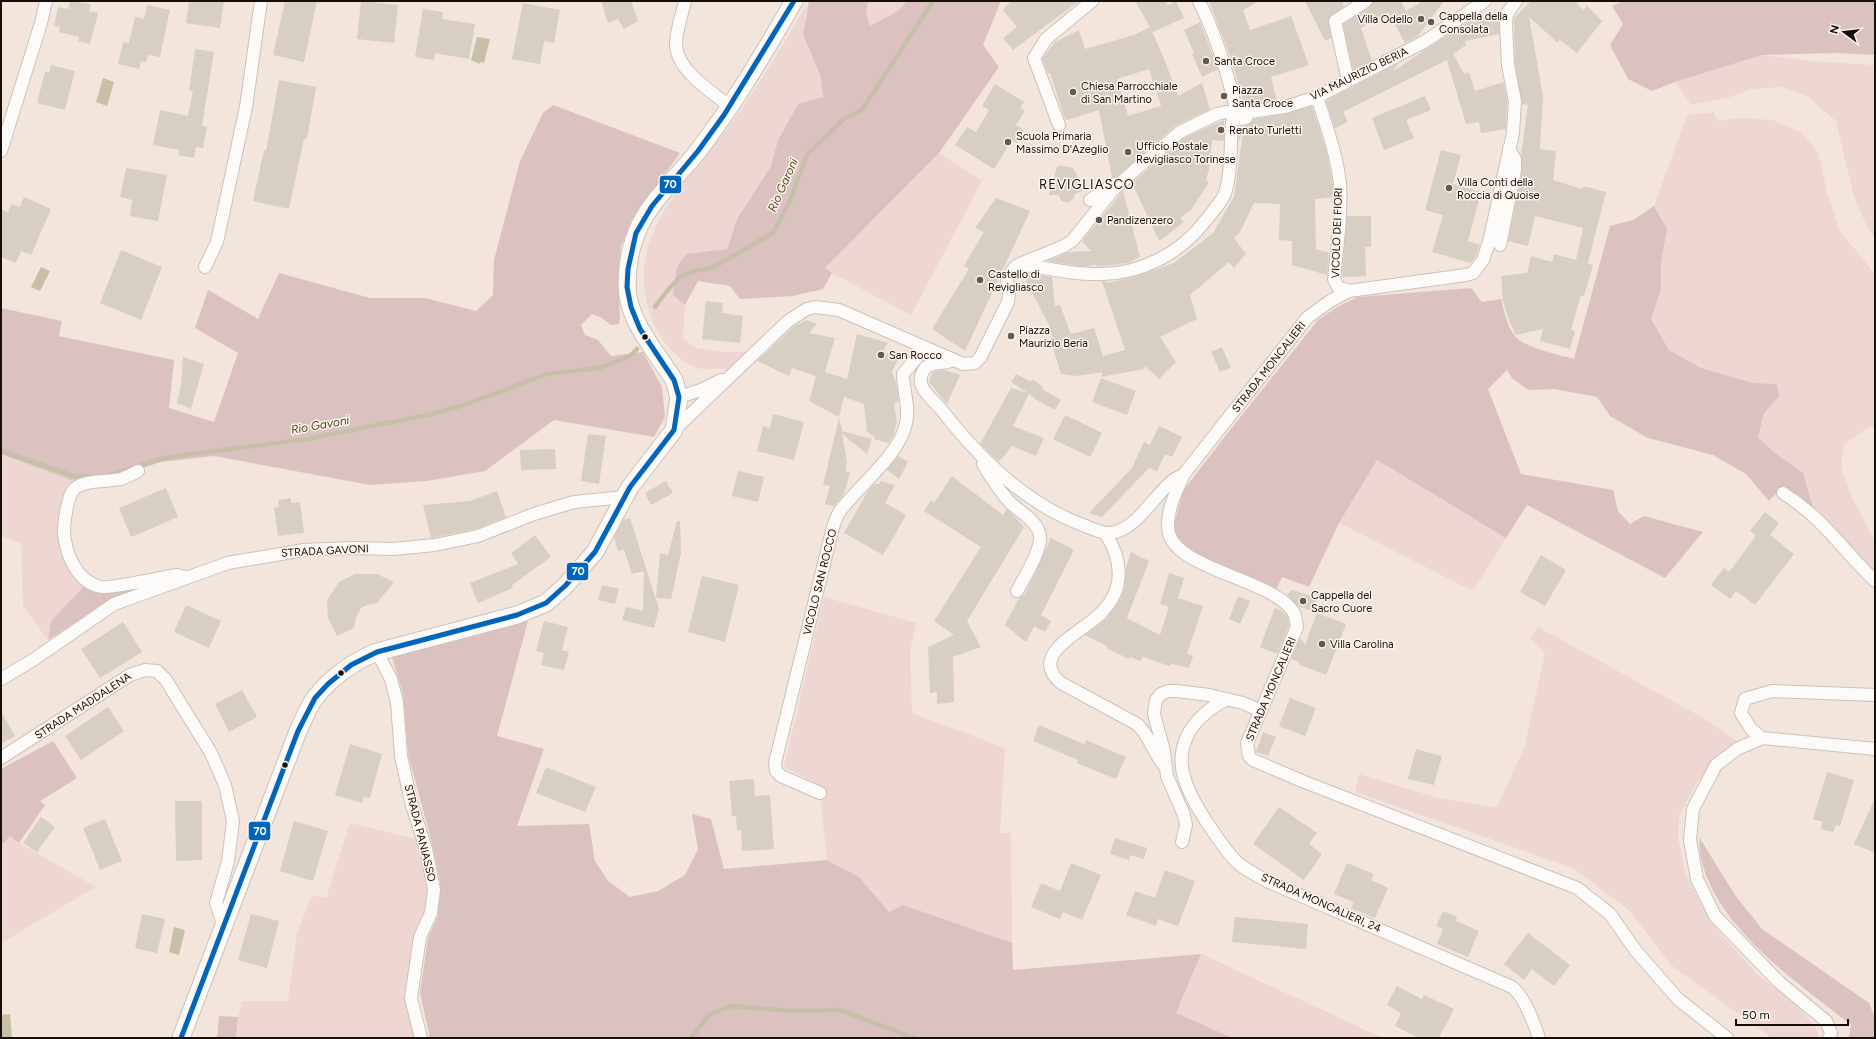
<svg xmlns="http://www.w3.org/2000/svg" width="1876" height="1039" viewBox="0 0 1876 1039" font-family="Figtree,sans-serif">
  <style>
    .green { fill: #eed6d3 }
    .forest { fill: #dbc2c0 }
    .water { fill: #c6c0a8 }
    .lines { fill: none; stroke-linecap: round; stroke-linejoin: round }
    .stream { stroke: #c6c0a8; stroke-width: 4.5 }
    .building { fill: #d7cec4; fill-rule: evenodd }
    .street-casing { stroke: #ccc1b9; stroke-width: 14 }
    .secondary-casing { stroke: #ccc1b9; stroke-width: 19 }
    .street { stroke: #fdfbfa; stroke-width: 12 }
    .secondary { stroke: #fdfbfa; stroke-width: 17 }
    .bus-1-casing { stroke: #fef4ed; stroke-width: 8 }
    .bus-1 { stroke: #0065bd; stroke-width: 5 }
    .poi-dot { fill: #635952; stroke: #fef4ed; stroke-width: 1.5 }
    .bus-dot { fill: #160e08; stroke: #fef4ed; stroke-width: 1.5 }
    .labels { text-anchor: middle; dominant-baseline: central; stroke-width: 3; stroke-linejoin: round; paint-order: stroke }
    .poi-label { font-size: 11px; fill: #160e08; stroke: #fef4ed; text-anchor: start }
    .street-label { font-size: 11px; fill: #160e08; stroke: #fef4ed }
    .water-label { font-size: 12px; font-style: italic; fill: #4f4b18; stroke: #fef4ed }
    .quarter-label { font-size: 13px; letter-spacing: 1px; fill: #160e08; stroke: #fef4ed }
    .line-badge { stroke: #fef4ed; stroke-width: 1.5 }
    .badge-label { font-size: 11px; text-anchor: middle; font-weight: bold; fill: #fff }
  </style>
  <rect width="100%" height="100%" fill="#f3e5db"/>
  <path class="green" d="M868 1H907L898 11 870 26 866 14Z
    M807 4 803 35 820 74 823 97 798 104 778 140 771 166 737 219 727 249 687 254 673 295 685 305 683 339 696 348 720 352H745L730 369C719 367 707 371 697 368 679 362 662 342 655 326 615 236 691 181 738 114 763 79 785 41 807 4Z
    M1762 55 1809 61 1875 65V238L1868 229 1854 197 1836 121 1808 97 1782 87 1752 89 1727 98 1691 105 1675 82Z
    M1714 112 1717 121 1741 118 1772 120 1801 132 1818 152 1827 192 1839 230 1875 274V427L1867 428 1844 445 1841 466 1851 496 1875 542V573L1814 511 1775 453 1758 437 1764 413 1779 397 1776 384 1753 383 1701 368 1669 350 1651 319 1661 289V263L1667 229 1654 206 1687 115Z
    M939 153 982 181 911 315 824 269Z
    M1 454 71 480H83L71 485 59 515 60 544 68 569 85 585 51 621 48 640 23 606 21 543 1 536Z
    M1377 460 1506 538 1473 591 1339 523Z
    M824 597 916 623 910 652 912 713 1005 748 1000 833H1011L1012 943 974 931 889 912 859 877 827 860 821 804 823 787 784 767Z
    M1538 627 1705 719 1736 741 1714 759 1698 781 1679 815 1678 838 1686 876 1702 906 1719 932 1756 973 1798 1007 1816 1028 1819 1038H1772L1671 965 1629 910 1573 868 1355 792 1359 774 1438 798 1496 808 1524 749 1545 653 1530 638Z
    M350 823 417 839 428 882 424 913 415 936 407 981V999L416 1038H236L238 1017 242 1001H288L297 933 312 895 326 898Z
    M10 836 19 843 96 887 1 943V846Z
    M1201 954 1383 1038H1233L1176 1013Z"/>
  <path class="forest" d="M809 1H868L866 14 870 26 898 11 907 1H1001L983 45 999 67 939 153 825 268 832 273 823 289 793 296 740 299 730 286 698 281 685 305 673 295 677 267 686 254 727 249 737 219 771 166 778 140 798 104 823 97 820 74 803 35Z
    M1623 1H1875V55L1837 53 1762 55 1675 82 1652 91 1628 79 1610 45 1623 24 1612 6Z
    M553 105 680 153 632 220 621 246 618 281 620 316 619 324 611 325 602 318 592 314 581 325 585 335 598 340 611 356 643 352 662 387 665 417 654 437 554 420 485 471 427 481 370 485 214 456 161 462 113 478 71 480 1 454V308L62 321 59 336 174 360 169 408 214 422 238 353 195 328 208 290 258 319 279 273 370 298H425L476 311 493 295 494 260 520 161 543 113Z
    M1654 206 1667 229 1661 263V289L1651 319 1669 350 1701 368 1753 383 1777 384 1779 397 1764 413 1758 437 1775 453 1803 473 1814 511 1803 501 1782 487 1769 501 1746 474 1713 455 1648 438 1610 416 1597 397 1554 389 1528 390 1512 378 1507 370 1488 389 1521 474 1613 490 1618 511 1630 524 1644 516 1703 532 1665 578 1527 505 1506 538 1377 460 1339 523 1309 587 1282 577 1276 590 1188 551 1175 535 1174 525 1183 491 1230 430 1318 320 1337 307 1358 297 1471 288 1482 302 1501 299C1504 311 1507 327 1516 337 1525 348 1559 355 1574 359L1610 226 1633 220Z
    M85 585H152L115 597 48 640 51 621Z
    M528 621 497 736 544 749 517 826 589 824 595 861 608 881 630 897 658 891 685 875 698 849 692 814 711 819 724 869 827 860 859 877 889 912 903 905 1012 943 1013 970 1201 954 1176 1013 1233 1038H430L420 993 428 938 438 916 440 882 432 843 408 754 403 694 392 657Z
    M53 741 77 778 40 801 45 805 19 843 10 836 1 846V769Z
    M1699 837 1735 895 1762 929 1869 1003 1875 1018V1038H1849L1851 1025C1797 982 1717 929 1701 858 1699 851 1700 843 1699 837Z
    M219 1016 238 1017 236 1038H217Z"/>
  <path class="water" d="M477 37 490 39 484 63 481 62 479 64 471 60Z
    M103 78 114 82 107 106 96 102Z
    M41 267 50 271 40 291 31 287Z
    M174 927 185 930 179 955 169 952Z
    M10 1014 12 1038H1V1015Z"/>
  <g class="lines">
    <path class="stream" d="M655 307 667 291 681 276 695 271 712 268 773 233 789 203 807 155 844 119 862 110 933 1
      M1 451 74 476 93 477
      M108 476 163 458 306 439 428 415 464 405 547 374 599 368 630 356 637 349
      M691 1038 710 1014 731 1006 792 1011 840 1010 914 1038"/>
  </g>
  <path class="building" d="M70 1 91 4 89 11 98 13 90 44 78 41 79 37 59 32 60 27 54 26 58 7 68 9Z
    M189 1H224L220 28 186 23Z
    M285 1H317L304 62 273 55Z
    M361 1 398 5 394 43 357 39Z
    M601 1H631L638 21 624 29 618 19 608 23Z
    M1011 1H1079L1013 50 1003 38 1017 27 1003 10Z
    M1135 1H1165L1168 5 1176 1 1184 18 1153 32Z
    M1209 1H1259L1243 10 1250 30 1291 16 1309 65 1271 77 1277 101 1244 105 1232 61Z
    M1305 1H1342L1344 6 1328 19 1331 38 1325 41Z
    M1373 1H1405L1402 3 1406 11 1423 1H1444L1418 36 1405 43 1388 12 1361 28 1372 61 1353 70 1343 24 1370 7Z
    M1531 1H1575L1583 10 1587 6 1602 21 1577 53 1560 40 1557 42 1529 17 1543 96 1540 149 1556 151 1553 180 1582 189 1583 186 1606 192 1588 263 1593 265 1584 296 1581 295 1571 330 1575 331 1570 349 1540 341 1543 329 1516 335 1509 320 1503 301 1501 276 1527 273 1531 256 1552 262 1554 254 1576 260 1583 228 1535 216 1528 246 1508 241 1522 171 1521 155 1528 105 1522 104 1515 64 1514 24V18Z
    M523 3 560 10 554 43 544 41 540 64 512 59Z
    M147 5 170 10 160 57 148 55 146 62 141 61 139 69 118 64 123 42 129 43 135 17 144 19Z
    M423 9 443 12 442 19 475 24 469 59 435 53 434 60 415 57Z
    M1499 14V34L1465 41 1466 45 1453 54 1464 74 1469 73 1475 91 1504 82 1507 101 1506 129 1481 133 1479 122 1466 124 1447 60 1343 112 1348 122 1335 128 1326 101 1399 63 1392 72 1467 22Z
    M1200 22 1218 69 1202 77 1192 54 1194 53 1184 30Z
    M1150 27 1165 61 1178 96 1202 83 1210 109 1175 126 1116 177H1112L1099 110 1067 120 1065 119 1050 73H1048L1042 59 1055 42 1079 30 1085 49 1134 35ZM1149 69 1161 106 1128 116 1117 79Z
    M195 49 214 52 202 126 207 127 203 148 196 147 194 158 178 155 179 150 153 145 160 110 188 116 193 91H189Z
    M51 65 75 71 65 110 37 103 45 72 49 73Z
    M279 80 316 87 307 139H304L289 209 253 201 264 150 266 151Z
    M995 84 1024 102 1020 108 1025 111 1016 125 1024 130 1017 143 1012 140 994 169 955 145 967 127 976 132 989 110 982 106Z
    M1425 96 1431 110 1406 120 1414 138 1384 150 1372 118Z
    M1312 106 1327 153 1333 185V197L1315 199 1316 249 1329 253 1327 275 1292 265V241L1279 240 1280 204 1254 203 1240 232 1234 238 1246 254 1234 268 1229 262 1190 295 1197 319 1160 337 1176 362 1159 379 1145 366 1144 369 1101 377 1103 372 1076 376 1061 374 1051 341 1053 340 1049 325 1026 281 1025 272 1052 277 1055 306 1060 305 1071 334 1094 328 1103 356 1125 350 1102 281H1108L1106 283 1131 278 1174 263 1213 233 1234 197 1243 133 1239 140V127L1250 124 1253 119 1286 114Z
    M1224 120V141L1212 140 1209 169 1206 180 1209 182 1191 210 1180 218 1184 222 1159 241 1132 183 1184 138Z
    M1441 150 1461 155 1453 184 1481 192 1468 241 1480 245 1476 256 1471 263 1432 252 1443 215 1425 210Z
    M1061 165 1073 168 1085 190 1075 194 1074 198 1068 203 1061 201 1059 195H1049L1057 167Z
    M126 168 167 175 158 221 130 216 132 200 120 197Z
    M1123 191 1140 257 1128 263 1101 266 1097 267 1096 264 1090 266H1081L1047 261 1069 252 1091 251 1082 241Z
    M24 197 51 209 31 255 21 251 16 263 1 257V209L8 212 11 204 20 207Z
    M996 198 1030 211 965 351 932 329 969 269 964 266 984 232 975 228Z
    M1347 216H1371V247H1365L1366 276 1342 277Z
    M121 250 162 267 141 320 100 303Z
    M706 301 723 303 722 313 743 316 740 343 702 339Z
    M806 320 817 324 809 333 835 338 825 372 847 379 857 334 888 343 883 351 898 360 892 371 896 383 899 401 894 404 897 421 893 436 889 443 874 439 875 437 867 432 864 404 844 397 839 417 809 401 816 376 792 368 789 376 757 361 793 327Z
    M1222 347 1231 368 1220 372 1211 352Z
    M183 357 204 364 191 409 177 403 181 385Z
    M944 370 960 375 947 404 929 382 932 372Z
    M1016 374 1031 382 1032 379 1043 387 1042 389 1061 400 1055 410 1035 399V398L1029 394 1013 426 1044 438 1036 456 1012 446 999 462 980 444 1011 388 1028 393 1011 382Z
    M1101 378 1136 391 1127 415 1092 402Z
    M773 414 804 422 794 460 757 451 763 426 770 428Z
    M1065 415 1102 433 1090 457 1053 439Z
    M839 418 842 431 872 439 867 454 842 434 847 462 845 471 850 473 844 494 834 506 825 504 830 486 823 485Z
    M1159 426 1182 437 1172 457 1165 454 1157 471 1149 468 1102 517 1089 513 1132 468 1144 442 1150 445Z
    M588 434 606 436 599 484 581 481Z
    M555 449 556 469 521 470 520 450Z
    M898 456 908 462 899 479 887 470Z
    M738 471 764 477 758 502 732 496Z
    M952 476 1003 515 1007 509 1024 527 967 621 981 647 953 657 954 702 937 704V692L930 693 928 647 954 635 934 621 981 547 924 511 931 500 934 503Z
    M666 481 673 493 651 505 645 493Z
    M881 481 895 485 885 503 906 515 883 555 844 533 868 491 874 484H879Z
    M166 488 178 517 131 537 119 508Z
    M497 491 506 517 476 529 431 538 423 505 470 501Z
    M291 498V503L300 502 304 533 278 536 274 508 279 507 278 500Z
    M1765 512 1779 523 1770 535 1794 554 1755 605 1736 591 1730 599 1711 585 1724 568 1729 572 1756 536 1750 531Z
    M630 518 659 609 654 628 622 620 626 607 643 611 644 571 632 574 624 550 618 551 614 538 623 520Z
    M677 521H680L681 553 671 599 656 598 660 553 668 555Z
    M535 535 551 557 512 585 513 588 478 603 470 583 518 564 511 553Z
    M1051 538 1074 550 1041 615 1051 621 1045 632 1034 626 1026 642 1005 625 1019 598 1024 595 1034 575Z
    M1131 552 1149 561 1127 618 1160 635 1169 607 1160 604 1169 573 1184 578 1178 598 1203 606 1187 654 1193 656 1189 668 1172 664 1169 666 1143 657 1140 661 1130 657 1129 659 1106 648 1107 646 1085 635 1107 618 1121 598 1125 585 1126 568Z
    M1541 555 1566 570 1545 606 1520 592Z
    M355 574H377L394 582 377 603 367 605 361 608 356 617 354 628 337 636 328 618 327 600 339 582Z
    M702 576 739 585 725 642 688 632Z
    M602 585 619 589 615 604 598 600Z
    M1292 590 1317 598 1312 611 1296 605 1287 595Z
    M1238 596 1250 601 1240 624 1229 619Z
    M186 605 221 621 209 648 174 632Z
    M1275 608 1282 611 1288 617 1289 626 1277 654 1260 647Z
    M1317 613 1346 624 1326 675 1298 664 1299 662 1291 659 1300 638 1305 645Z
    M544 621 568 627 562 650 569 652 564 670 541 665 544 653 536 651Z
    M123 622 142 652 100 678 81 649Z
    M242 690 257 717 229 732 215 704Z
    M1290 698 1316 708 1305 736 1279 726Z
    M108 707 124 731 81 760 65 736Z
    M1 712 15 736 1 744Z
    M1039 725 1084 744 1086 740 1126 757 1116 779 1077 763 1078 760 1033 741Z
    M1263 732 1276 737 1268 756 1256 752Z
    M350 744 382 754 370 798 364 797 362 803 335 795Z
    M1416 749 1442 756 1434 785 1408 779Z
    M546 767 596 787 585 812 536 793Z
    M1827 772 1854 780 1840 826 1836 825 1833 832 1821 829 1823 822 1813 819Z
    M754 779 755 796 770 795 774 849 742 851 741 830H737L736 816H732L729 781Z
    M1875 798V853L1854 844Z
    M175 801H202V860L176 861Z
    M1279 807 1317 833 1309 844 1322 854 1304 880 1253 844Z
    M41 817 55 827 37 852 23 843Z
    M105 819 122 861 100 870 83 828Z
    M294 821 328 831 313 881 280 871Z
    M1115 838 1147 848 1144 859 1130 855 1129 860 1110 854Z
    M1071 863 1101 875 1082 920 1063 912 1060 919 1031 907 1041 883 1060 891Z
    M1347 863 1374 874 1371 880 1388 888 1375 918 1351 908 1354 902 1334 894Z
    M1165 870 1195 881 1178 926 1158 919 1156 926 1126 915 1135 891 1155 898Z
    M1443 911 1457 917 1456 921 1479 931 1468 957 1437 944 1443 929 1436 926Z
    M142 914 165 919 157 953 135 948Z
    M251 914 279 921 267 968 238 960Z
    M1235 917 1308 924 1306 949 1232 942Z
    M1528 933 1570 965 1554 986 1532 969 1524 980 1504 964Z
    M1397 986 1422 999 1424 995 1454 1009 1439 1038H1419L1395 1026 1401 1013 1387 1005Z"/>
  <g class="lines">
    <defs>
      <path id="street" d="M685 1C682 15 676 30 676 44 676 70 711 91 729 106
        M1199 1C1217 37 1228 74 1237 113
        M1516 1 1507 14 1506 24 1508 65 1515 101 1513 133 1489 242 1483 260 1473 273 1466 275 1349 291 1330 301 1307 318 1184 474C1177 490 1167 509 1168 527 1169 570 1272 577 1294 613 1296 617 1296 623 1297 627L1247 743 1249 756 1253 760 1302 781 1577 888 1610 914 1636 951 1678 999 1727 1038
        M1348 81 1335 21 1366 1
        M1317 97C1326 125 1337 155 1340 184 1342 215 1337 248 1334 279L1338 287 1349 291
        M1059 125 1034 58 1046 39 1092 1
        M1 151 41 23 46 1
        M1090 200 1114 184
        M1500 245 1515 170V159L1509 148
        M1020 264C1047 268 1074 275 1101 274 1140 274 1178 254 1202 225 1208 217 1222 202 1225 193 1232 173 1230 144 1232 123L1233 120 1246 118
        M205 267 217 242 246 107 261 1
        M953 360C944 365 935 361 926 367 911 385 931 397 941 409 978 457 1023 502 1080 524 1089 527 1099 533 1109 533 1135 532 1153 497 1171 482 1174 479 1180 477 1184 474
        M679 397 701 390 721 380
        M674 430 788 321 807 309 815 307 839 310 963 364 975 363 980 358 1008 302 1009 294 1007 279 1014 268 1020 264 1064 246 1073 240 1112 191 1136 169 1180 132 1217 114 1226 112 1244 113 1285 107 1317 97 1424 42 1485 1
        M983 464C989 475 998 488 1006 498 1015 510 1039 520 1040 537 1041 551 1024 578 1017 591
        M138 471C133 474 127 477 121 479 107 482 86 479 74 489 67 497 64 523 64 533 66 555 77 582 101 587 111 589 163 577 177 575L186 577
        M1783 493C1823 518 1842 549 1875 581
        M1105 533C1123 560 1125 589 1101 613 1083 632 1027 654 1061 683L1137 724C1150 736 1153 753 1166 768
        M377 652 391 679 397 702 401 756 411 802 426 849 434 890 431 913 420 937 411 998 421 1038
        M1 679 33 660 114 604 228 563 304 550 353 548 393 549 435 545 478 536 534 514 574 502 624 497
        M1226 700C1215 704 1208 711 1199 719 1166 755 1186 790 1208 824 1217 837 1226 852 1238 863 1247 871 1259 876 1269 882L1512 987C1524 996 1534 1023 1539 1038
        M1762 738 1751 729 1741 713 1745 699 1772 691 1875 695
        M1 758 130 675 145 670 157 671 166 680 211 753 225 785 233 821 228 861 216 903 223 924
        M820 793 781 776 776 771 775 763 832 531C834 524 836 517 840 511 859 485 900 455 906 423 910 407 903 390 903 374L925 348
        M1182 842 1186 825 1184 815 1167 776 1164 751 1154 714 1156 700 1161 694 1168 691H1177L1209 695 1243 703 1261 711
        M1829 1038 1831 1033 1826 1021 1779 982 1715 916 1697 879 1690 840 1693 809 1716 765 1737 749 1762 738 1875 749"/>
      <path id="secondary" d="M181 1038 298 731C303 721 308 707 315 698 330 678 354 661 377 652L517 615 546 603 565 586 595 552 630 487 674 430 679 397 674 380C659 356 632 325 628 296 625 273 630 246 640 225 652 200 680 174 698 151 734 104 764 53 794 1"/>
    </defs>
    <use href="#street" class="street-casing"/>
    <use href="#secondary" class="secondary-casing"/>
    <use href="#street" class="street"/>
    <use href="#secondary" class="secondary"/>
    <defs>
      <path id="bus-1" d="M181 1038 298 731 315 698 328 684 351 665 377 652 517 615 546 603 565 586 595 552 630 487 674 430 679 397 674 380 640 329 631 307 627 287 628 269 636 233 652 206 698 151 724 115 794 1"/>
    </defs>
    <use href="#bus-1" class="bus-1-casing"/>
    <use href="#bus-1" class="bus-1"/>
  </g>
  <g class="poi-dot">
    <circle cx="1421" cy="19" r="4"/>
    <circle cx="1431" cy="22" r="4"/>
    <circle cx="1206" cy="61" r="4"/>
    <circle cx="1073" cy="92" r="4"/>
    <circle cx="1224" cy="96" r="4"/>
    <circle cx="1221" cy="130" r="4"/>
    <circle cx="1008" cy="142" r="4"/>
    <circle cx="1128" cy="152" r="4"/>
    <circle cx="1449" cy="188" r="4"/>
    <circle cx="1099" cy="220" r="4"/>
    <circle cx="980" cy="280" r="4"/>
    <circle cx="1011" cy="336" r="4"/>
    <circle cx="881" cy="355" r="4"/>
    <circle cx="1303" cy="601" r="4"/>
    <circle cx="1322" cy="644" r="4"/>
  </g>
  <g class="bus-dot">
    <circle cx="645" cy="337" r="3.5"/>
    <circle cx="341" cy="673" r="3.5"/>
    <circle cx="285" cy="765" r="3.5"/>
  </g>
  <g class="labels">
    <g class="poi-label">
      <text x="1439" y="16">Cappella della<tspan x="1439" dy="13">Consolata</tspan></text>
      <text x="1413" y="19" text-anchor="end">Villa Odello</text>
      <text x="1214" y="61">Santa Croce</text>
      <text x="1081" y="86">Chiesa Parrocchiale<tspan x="1081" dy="13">di San Martino</tspan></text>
      <text x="1232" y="90">Piazza<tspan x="1232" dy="13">Santa Croce</tspan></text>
      <text x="1229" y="130">Renato Turletti</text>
      <text x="1016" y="136">Scuola Primaria<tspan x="1016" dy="13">Massimo D'Azeglio</tspan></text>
      <text x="1136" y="146">Ufficio Postale<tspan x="1136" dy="13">Revigliasco Torinese</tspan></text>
      <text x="1457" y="182">Villa Conti della<tspan x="1457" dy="13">Roccia di Quoise</tspan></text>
      <text x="1107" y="220">Pandizenzero</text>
      <text x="988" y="274">Castello di<tspan x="988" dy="13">Revigliasco</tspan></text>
      <text x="1019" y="330">Piazza<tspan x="1019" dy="13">Maurizio Beria</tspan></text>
      <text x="889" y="355">San Rocco</text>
      <text x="1311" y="595">Cappella del<tspan x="1311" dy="13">Sacro Cuore</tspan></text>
      <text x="1330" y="644">Villa Carolina</text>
    </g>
    <g class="street-label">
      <text transform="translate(1359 74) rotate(-26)">VIA MAURIZIO BERIA</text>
      <text transform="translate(1337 233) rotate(-88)">VICOLO DEI FIORI</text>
      <text transform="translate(1269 367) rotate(-52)">STRADA MONCALIERI</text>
      <text transform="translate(325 551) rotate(-3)">STRADA GAVONI</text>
      <text transform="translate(820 582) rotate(-76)">VICOLO SAN ROCCO</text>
      <text transform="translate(1271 689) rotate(-67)">STRADA MONCALIERI</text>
      <text transform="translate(83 706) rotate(-33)">STRADA MADDALENA</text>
      <text transform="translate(420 833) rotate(76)">STRADA PANIASSO</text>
      <text transform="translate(1321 903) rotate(24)">STRADA MONCALIERI, 24</text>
    </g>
    <g class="water-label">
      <text transform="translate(783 185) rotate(-66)">Rio Garoni</text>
      <text transform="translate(320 425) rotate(-10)">Rio Gavoni</text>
    </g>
    <g class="quarter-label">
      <text x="1087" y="184">REVIGLIASCO</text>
    </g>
  </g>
  <g class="line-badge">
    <rect x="659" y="175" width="23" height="19" rx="4" fill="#0065bd"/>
    <rect x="566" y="562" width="23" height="19" rx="4" fill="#0065bd"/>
    <rect x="248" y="821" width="23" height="20" rx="4" fill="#0065bd"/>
  </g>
  <g class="badge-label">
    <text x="670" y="188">70</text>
    <text x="578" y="575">70</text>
    <text x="260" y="835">70</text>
  </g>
  <rect width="1876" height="1039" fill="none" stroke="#160e08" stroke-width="4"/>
  <g transform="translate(1844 32) rotate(285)" stroke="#fef4ed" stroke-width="3" paint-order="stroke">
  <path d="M0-3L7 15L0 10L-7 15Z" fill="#160e08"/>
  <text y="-6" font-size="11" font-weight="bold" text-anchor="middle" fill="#160e08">N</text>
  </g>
  <path d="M1736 1019v6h112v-6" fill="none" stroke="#160e08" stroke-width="2"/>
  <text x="1742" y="1019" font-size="12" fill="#160e08" stroke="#fef4ed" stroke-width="3" paint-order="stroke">50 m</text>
</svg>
